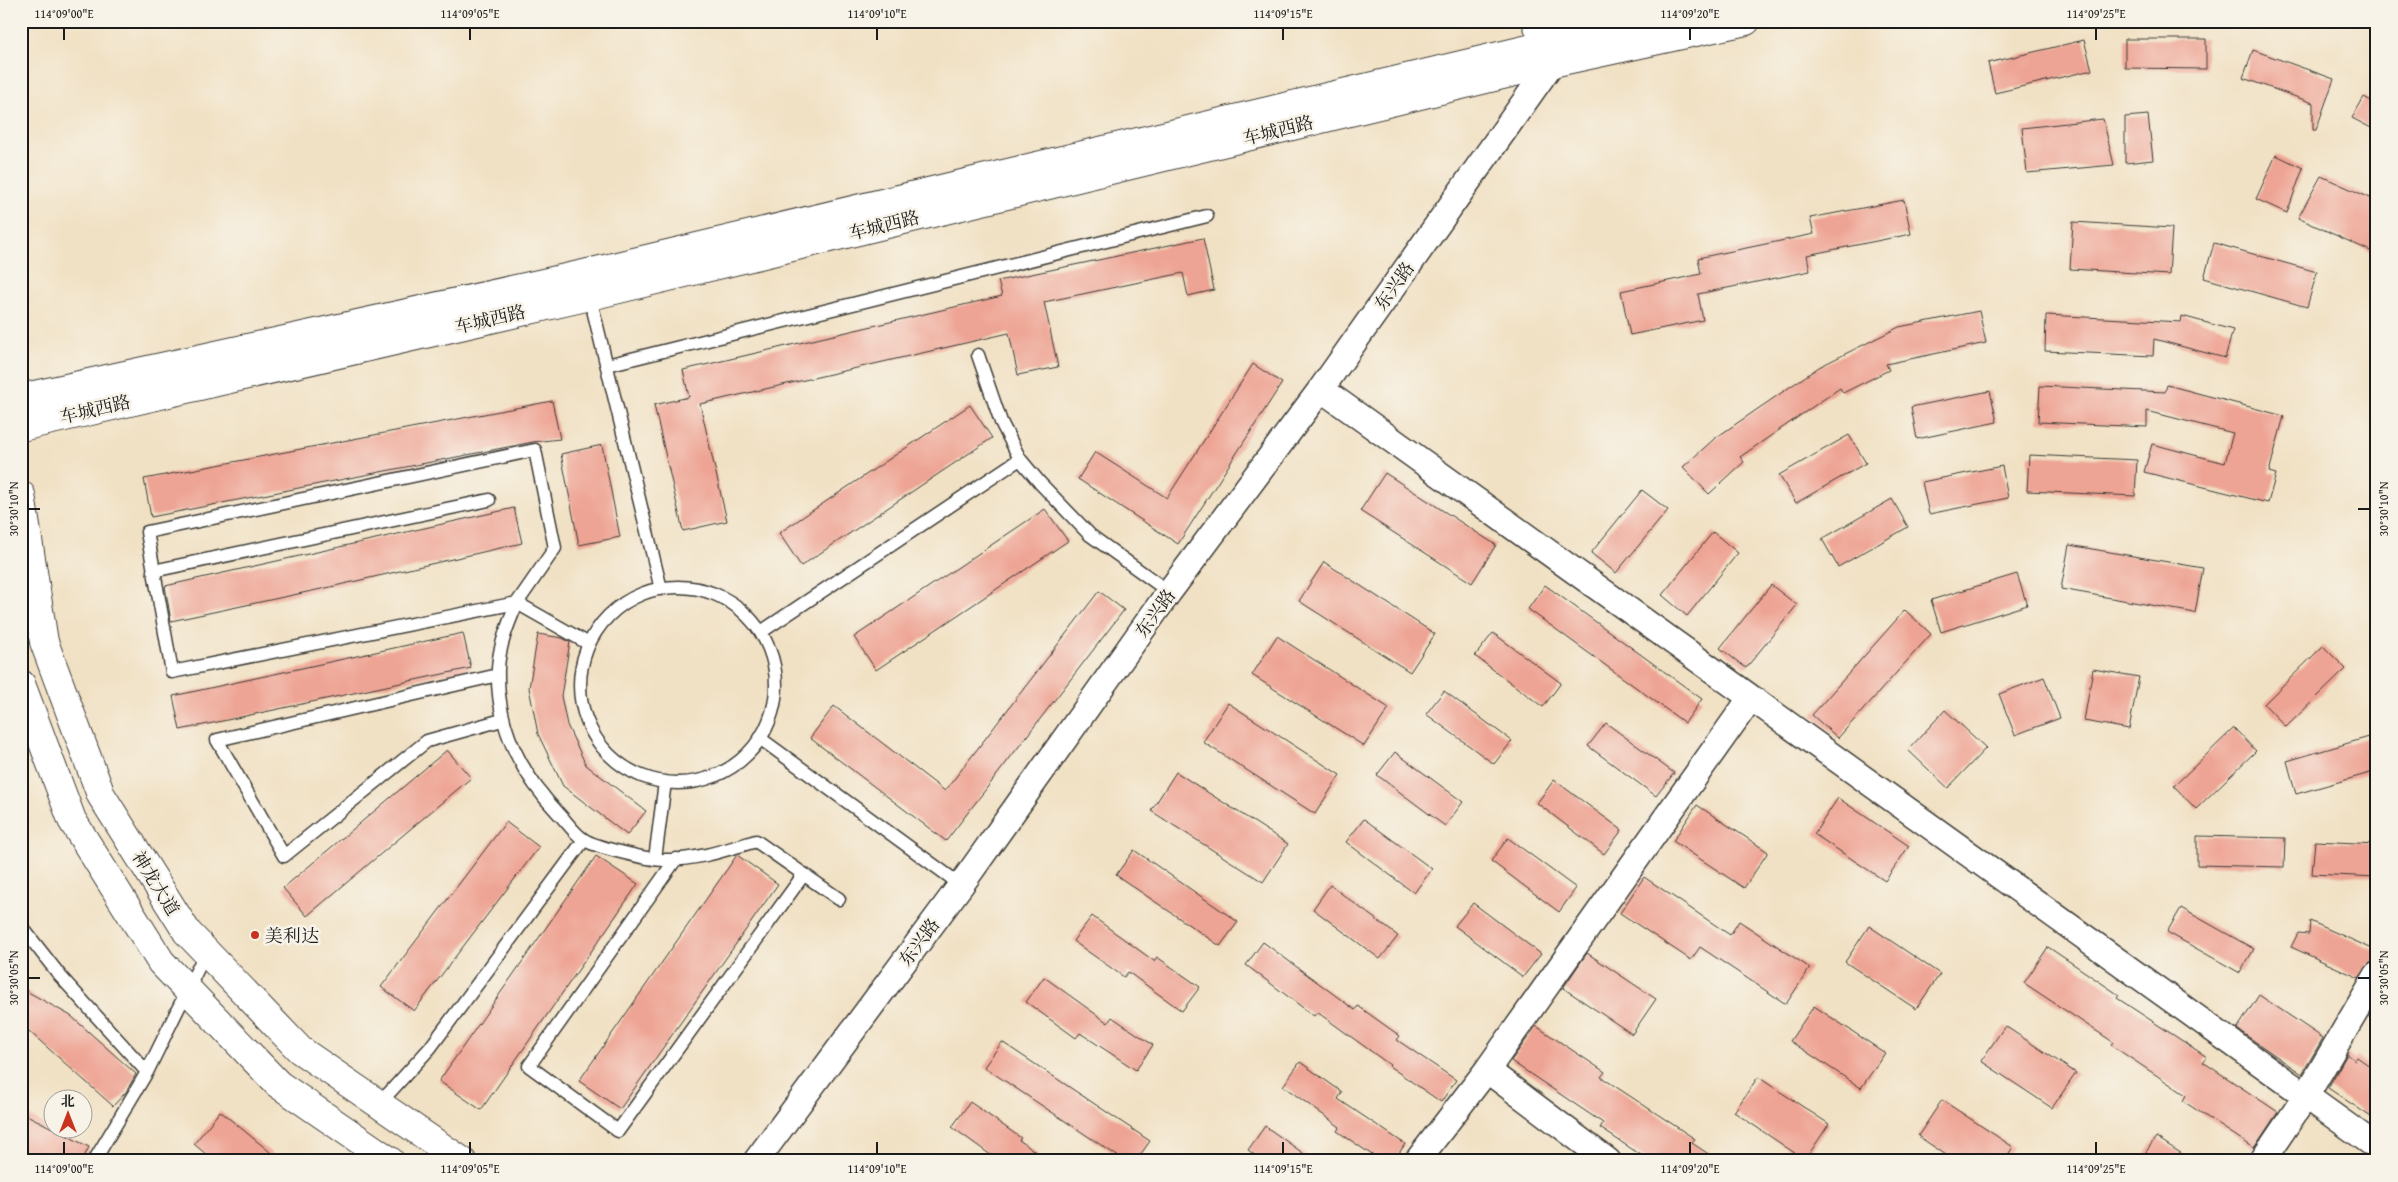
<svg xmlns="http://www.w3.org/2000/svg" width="2398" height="1182" viewBox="0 0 2398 1182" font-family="'Gentium Book Plus','Noto Serif SC',serif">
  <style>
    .building { fill: #eea494 }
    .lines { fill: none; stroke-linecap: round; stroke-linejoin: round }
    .lane-casing { stroke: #3c3a35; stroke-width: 15 }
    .street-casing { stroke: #3c3a35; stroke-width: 28 }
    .secondary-casing { stroke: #3c3a35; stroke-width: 30 }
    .lane { stroke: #fff; stroke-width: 12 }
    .street { stroke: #fff; stroke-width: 25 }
    .secondary { stroke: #fff; stroke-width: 28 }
    .ticks { fill: none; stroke: #1c1c1c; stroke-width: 2 }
    .poi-dot { fill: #c8321e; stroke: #f7f3e8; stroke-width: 2 }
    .labels { text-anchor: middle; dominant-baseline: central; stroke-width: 5; stroke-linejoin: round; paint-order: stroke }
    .street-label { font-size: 18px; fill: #1c1c1c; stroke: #f7f3e8 }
    .poi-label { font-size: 18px; fill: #1c1c1c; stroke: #f7f3e8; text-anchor: start }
    .neatline { fill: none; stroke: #1c1c1c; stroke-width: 2 }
    .ticks-label { font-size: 12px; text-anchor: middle; fill: #1c1c1c }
  </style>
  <rect width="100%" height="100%" fill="#f7f3e8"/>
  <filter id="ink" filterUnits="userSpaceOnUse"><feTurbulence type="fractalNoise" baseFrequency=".02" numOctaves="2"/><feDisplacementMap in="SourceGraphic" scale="10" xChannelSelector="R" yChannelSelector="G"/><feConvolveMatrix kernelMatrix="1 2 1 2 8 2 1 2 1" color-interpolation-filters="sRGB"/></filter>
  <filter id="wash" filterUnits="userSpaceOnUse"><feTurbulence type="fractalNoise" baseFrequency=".0096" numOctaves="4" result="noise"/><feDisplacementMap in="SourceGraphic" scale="20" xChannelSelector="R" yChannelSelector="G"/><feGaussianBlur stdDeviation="1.12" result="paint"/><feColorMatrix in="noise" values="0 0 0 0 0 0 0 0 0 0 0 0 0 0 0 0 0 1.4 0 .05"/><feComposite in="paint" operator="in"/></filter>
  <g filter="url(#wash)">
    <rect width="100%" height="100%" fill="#f1e1c4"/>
    <g id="blocks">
      <path class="building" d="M2125 39H2206V69L2125 68Z
        M2084 40 2092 70 1995 93 1988 63Z
        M2253 50 2334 79 2316 130H2313V103L2243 78Z
        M2364 97 2377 104V131L2352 118Z
        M2148 115 2153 160 2125 163V117Z
        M2103 119 2114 165 2027 173 2022 128Z
        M2276 155 2303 168 2287 213 2256 199Z
        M2321 176 2377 201V254L2298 218Z
        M1904 200 1911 234 1807 255 1810 271 1698 294 1703 320 1630 335 1621 291 1701 274 1698 258 1814 234 1810 218Z
        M2073 222 2172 228 2169 275 2070 269Z
        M1203 238 1214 290 1188 296 1183 273 1044 302 1058 367 1018 375 1009 333 700 404 727 521 683 531 654 405 689 397 683 370 1002 296 998 281Z
        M2214 243 2317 272 2307 307 2204 278Z
        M1979 311 1986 343 1886 364 1889 370 1843 393 1840 388 1740 457 1744 462 1709 494 1683 467 1714 439 1819 367 1899 327Z
        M2046 315 2181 322 2182 316 2233 330 2225 358 2154 339 2153 356 2045 351Z
        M1253 364 1282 383 1178 544 1078 479 1095 452 1167 498Z
        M2167 385 2284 416 2269 472 2276 474 2268 503 2144 472 2152 444 2225 463 2233 433 2147 411V427L2038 422 2040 386 2165 392Z
        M1990 391 1997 422 1917 439 1911 407Z
        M552 401 560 439 533 442 151 517 144 479Z
        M970 405 992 438 801 566 779 533Z
        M1849 435 1866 463 1796 503 1779 475Z
        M602 445 620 537 579 545 561 454Z
        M2029 455 2137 460 2135 496 2027 491Z
        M2002 466 2008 498 1929 514 1922 482Z
        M1385 473 1496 545 1472 583 1360 511Z
        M1642 490 1668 510 1616 573 1591 553Z
        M1892 499 1908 527 1838 567 1822 539Z
        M514 508 522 543 326 588 171 621 165 586Z
        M1045 509 1068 541 876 670 854 637Z
        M1713 532 1738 553 1687 616 1662 595Z
        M2069 545 2203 568 2195 613 2061 589Z
        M1324 562 1435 634 1410 672 1299 601Z
        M2017 574 2027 605 1941 632 1931 600Z
        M1545 585 1702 699 1685 723 1528 609Z
        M1771 585 1797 605 1746 668 1720 648Z
        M1099 591 1124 610 946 841 810 738 834 706 945 791Z
        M1905 610 1931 634 1838 738 1812 715Z
        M463 633 471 668 180 730 173 696Z
        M1493 633 1561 683 1543 707 1475 656Z
        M538 634 562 638 570 642 561 696 567 725 586 765 646 811 627 835 563 786 538 734 529 688Z
        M1277 636 1389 708 1364 746 1252 675Z
        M2323 646 2346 669 2286 727 2264 704Z
        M2093 669 2139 677 2129 729 2084 721Z
        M2044 677 2060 718 2015 735 1999 694Z
        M1444 691 1512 741 1494 764 1426 714Z
        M1228 703 1340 775 1315 814 1203 742Z
        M1945 710 1986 748 1948 788 1908 750Z
        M1606 723 1674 773 1656 796 1588 746Z
        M2234 728 2256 751 2196 809 2174 786Z
        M2369 737 2377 771 2296 794 2287 761Z
        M447 750 471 778 307 916 283 888Z
        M1395 752 1463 802 1445 826 1377 775Z
        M1176 772 1288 844 1263 882 1151 811Z
        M1554 780 1622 830 1604 854 1537 803Z
        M1838 798 1909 846 1885 881 1814 834Z
        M1697 805 1768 852 1744 888 1673 841Z
        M1364 819 1432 869 1414 893 1346 842Z
        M506 822 539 847 414 1011 381 987Z
        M2197 836 2285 838 2284 867 2197 865Z
        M1508 838 1576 888 1559 912 1491 861Z
        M2315 841 2377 844V877L2312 874Z
        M1134 850 1238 922 1220 946 1116 875Z
        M737 855 778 884 620 1109 579 1081Z
        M596 856 638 884 481 1110 439 1081Z
        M1644 877 1730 935 1739 921 1810 968 1786 1004 1700 947 1691 960 1620 913Z
        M1330 885 1398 936 1380 959 1313 909Z
        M1473 903 1541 954 1523 977 1455 926Z
        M2181 908 2254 949 2240 973 2167 932Z
        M1092 916 1154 961 1157 957 1200 987 1182 1011 1128 972 1124 977 1073 941Z
        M2310 921 2377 951V961L2370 963 2359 978 2291 947 2298 933 2309 934Z
        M1869 926 1940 974 1916 1009 1845 962Z
        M1263 942 1355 1010 1358 1006 1400 1036 1397 1040 1456 1080 1441 1102 1389 1066 1390 1065 1317 1012 1314 1016 1246 965Z
        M2048 947 2119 995 2117 998 2207 1057 2203 1062 2278 1112 2254 1148 2183 1101 2186 1095 2111 1045 2113 1042 2024 983Z
        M1587 953 1656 999 1632 1034 1563 988Z
        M1044 977 1108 1023 1112 1017 1153 1045 1136 1070 1080 1033 1076 1038 1026 1002Z
        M21 988 71 1016 136 1074 126 1092 113 1106 21 1024Z
        M2259 995 2323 1038 2302 1074 2237 1029Z
        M1814 1006 1885 1053 1861 1088 1790 1041Z
        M1536 1026 1605 1072 1601 1077 1695 1139 1692 1143 1719 1161H1650L1600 1128 1603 1123 1511 1061Z
        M2005 1026 2076 1073 2052 1108 1981 1061Z
        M1002 1042 1150 1141 1136 1161H1125L984 1067Z
        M2347 1054 2355 1060 2357 1057 2377 1071V1121L2328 1088Z
        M1300 1062 1342 1092 1338 1099 1405 1144 1394 1161H1381L1337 1131 1340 1127 1283 1086Z
        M1758 1077 1829 1124 1805 1160 1734 1112Z
        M1942 1100 2013 1147 2004 1161H1955L1918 1136Z
        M970 1102 1021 1138 1019 1140 1048 1161H999L952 1127Z
        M220 1111 281 1161H214L194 1144Z
        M21 1112 89 1147 82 1161H30L21 1156Z
        M1265 1126 1314 1161H1263L1248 1150Z
        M2156 1137 2193 1161H2140Z"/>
    </g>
  </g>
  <g filter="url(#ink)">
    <use href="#blocks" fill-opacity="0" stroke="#3c3a35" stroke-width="1"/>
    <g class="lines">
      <defs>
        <path id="lane" d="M589 293 661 589
          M978 355 1001 422 1020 459 1040 483 1090 535 1169 592
          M607 365 1207 216
          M153 571 489 500
          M580 685a98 98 0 1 1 196 0a98 98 0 1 1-196 0Z
          M517 603 172 672 147 532 535 450 555 548 517 603 589 644
          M517 603C508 624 499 646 498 669 496 726 521 774 559 814 567 822 574 833 583 839 594 847 650 860 664 860 696 860 726 850 756 841L839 899
          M761 632 1020 459
          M498 675 217 740 284 856 427 741 502 720
          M761 739 961 885
          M655 859 665 782
          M676 859 529 1066 618 1131 804 874
          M21 926 61 977 147 1072
          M379 1104 430 1048 584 840
          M94 1161 147 1072 206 952"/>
        <path id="street" d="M1321 389 2377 1147
          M1487 1070 1608 1161
          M756 1161 961 885 1169 592 1321 389 1552 63
          M1417 1161 1487 1070 1750 699
          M2262 1161 2306 1096 2377 975"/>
        <path id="secondary" d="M1536 21 1552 62
          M21 398 584 274 1646 21
          M21 427 590 296 1552 63 1746 21
          M21 495 44 642 101 795 187 932 300 1050 462 1161
          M21 684 72 820 161 962 278 1084 390 1161"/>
      </defs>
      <use href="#lane" class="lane-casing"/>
      <use href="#street" class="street-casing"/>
      <use href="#secondary" class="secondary-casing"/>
      <use href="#lane" class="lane"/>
      <use href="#street" class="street"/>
      <use href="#secondary" class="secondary"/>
    </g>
  </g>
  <path class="ticks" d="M64 28V40M470 28V40M877 28V40M1283 28V40M1690 28V40M2096 28V40M28 509H40M2358 509H2370M28 978H40M2358 978H2370M64 1142V1154M470 1142V1154M877 1142V1154M1283 1142V1154M1690 1142V1154M2096 1142V1154"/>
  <circle class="poi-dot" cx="255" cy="935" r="5"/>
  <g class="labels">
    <g class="street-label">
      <text transform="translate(1278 130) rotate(-14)">车城西路</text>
      <text transform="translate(884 225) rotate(-14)">车城西路</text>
      <text transform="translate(1394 286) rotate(-55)">东兴路</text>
      <text transform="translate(490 319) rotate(-13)">车城西路</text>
      <text transform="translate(95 409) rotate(-13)">车城西路</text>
      <text transform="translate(1155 613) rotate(-54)">东兴路</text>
      <text transform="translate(156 883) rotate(58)">神龙大道</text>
      <text transform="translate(919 942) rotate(-53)">东兴路</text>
    </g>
    <g class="poi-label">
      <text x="265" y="935">美利达</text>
    </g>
  </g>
  <rect width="2398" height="1182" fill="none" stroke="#f7f3e8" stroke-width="55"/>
  <g transform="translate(68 1114)"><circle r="24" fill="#f7f3e8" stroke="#9f9d96"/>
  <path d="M0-4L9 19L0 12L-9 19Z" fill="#c8321e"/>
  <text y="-8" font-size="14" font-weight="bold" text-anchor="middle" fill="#1c1c1c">北</text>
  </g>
  <rect x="28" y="28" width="2342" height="1126" class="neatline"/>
  <g class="ticks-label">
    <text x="64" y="18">114°09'00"E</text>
    <text x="470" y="18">114°09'05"E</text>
    <text x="877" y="18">114°09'10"E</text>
    <text x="1283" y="18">114°09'15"E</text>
    <text x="1690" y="18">114°09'20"E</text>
    <text x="2096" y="18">114°09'25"E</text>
    <text transform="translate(14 509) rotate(-90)" y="4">30°30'10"N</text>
    <text transform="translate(2384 509) rotate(-90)" y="4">30°30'10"N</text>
    <text transform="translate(14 978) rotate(-90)" y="4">30°30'05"N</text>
    <text transform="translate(2384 978) rotate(-90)" y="4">30°30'05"N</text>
    <text x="64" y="1173">114°09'00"E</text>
    <text x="470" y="1173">114°09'05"E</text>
    <text x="877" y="1173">114°09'10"E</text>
    <text x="1283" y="1173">114°09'15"E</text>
    <text x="1690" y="1173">114°09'20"E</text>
    <text x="2096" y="1173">114°09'25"E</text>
  </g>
</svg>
